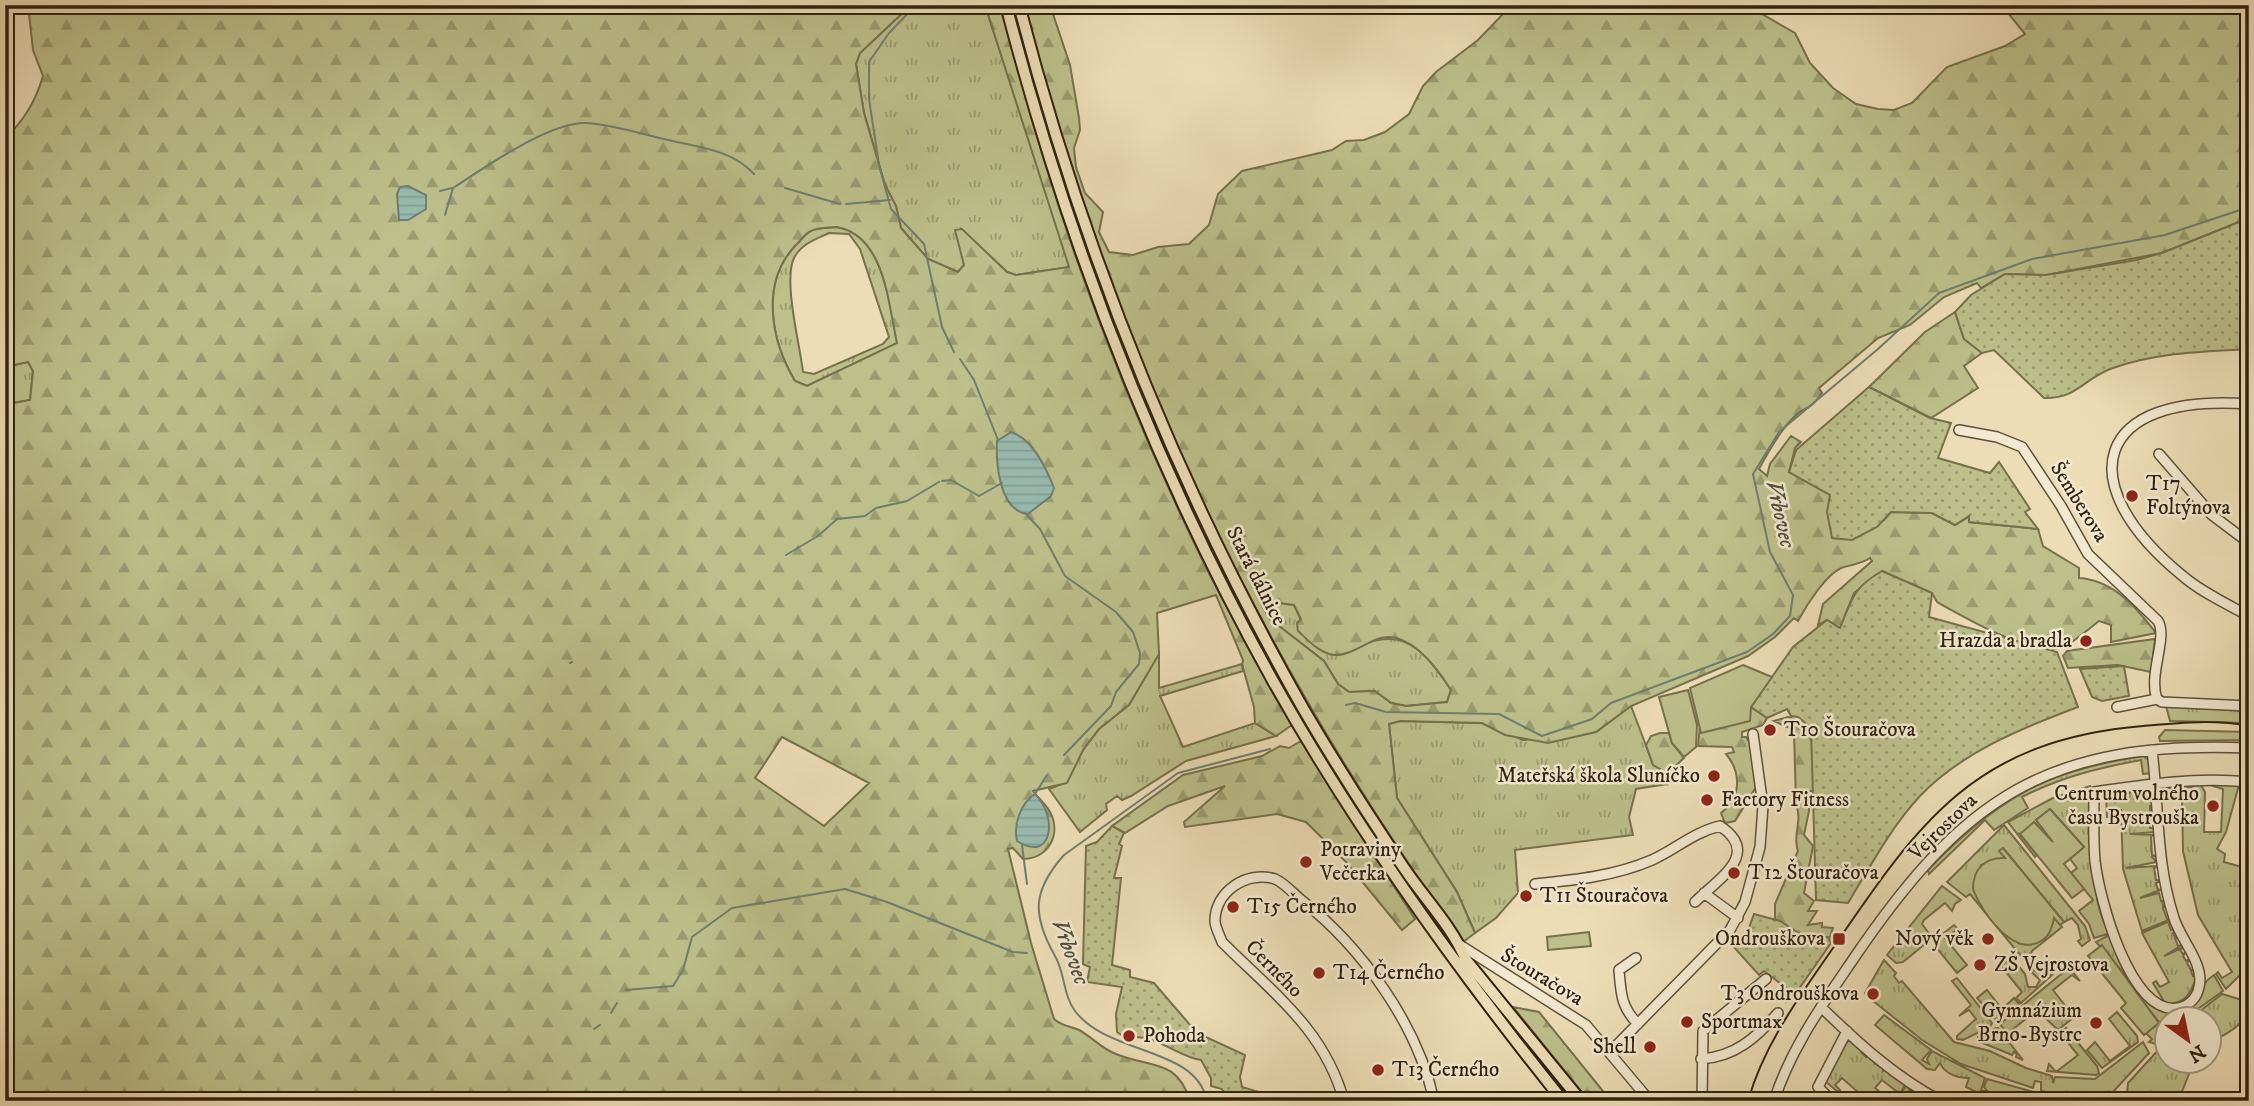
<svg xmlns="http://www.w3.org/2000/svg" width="2254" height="1106" viewBox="0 0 2254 1106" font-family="'IM FELL DW Pica',serif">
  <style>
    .grass { fill: url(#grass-tufts); stroke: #76714d; stroke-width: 2; fill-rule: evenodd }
    .forest { fill: url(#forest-firs); stroke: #76714d; stroke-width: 2; fill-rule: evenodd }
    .park { fill: url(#park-dots); stroke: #76714d; stroke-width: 2 }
    .pitch { fill: #bdc08b; stroke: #76714d; stroke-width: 2 }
    .water { fill: url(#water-rules); stroke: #6f7e70; stroke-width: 2 }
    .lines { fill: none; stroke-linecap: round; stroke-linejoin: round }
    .stream { stroke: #6f7e70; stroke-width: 2 }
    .minor-casing { stroke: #5f5139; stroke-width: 12 }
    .major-casing { stroke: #30220f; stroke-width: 14 }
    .minor { stroke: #f3e9d0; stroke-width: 9 }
    .major { stroke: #edddb6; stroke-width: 10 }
    .tram { stroke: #30220f; stroke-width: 2 }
    .poi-dot { fill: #8f2418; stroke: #f3e9d0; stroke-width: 2.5 }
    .labels { text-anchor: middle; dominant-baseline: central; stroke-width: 5; stroke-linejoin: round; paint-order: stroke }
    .poi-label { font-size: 21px; fill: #30220f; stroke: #f3e9d0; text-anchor: start }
    .street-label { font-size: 21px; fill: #30220f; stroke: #f3e9d0 }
    .water-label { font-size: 23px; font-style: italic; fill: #50503f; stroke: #f3e9d0 }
  </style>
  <defs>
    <pattern id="grass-tufts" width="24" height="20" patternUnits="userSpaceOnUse" patternTransform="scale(1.75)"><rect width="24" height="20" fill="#bdc08b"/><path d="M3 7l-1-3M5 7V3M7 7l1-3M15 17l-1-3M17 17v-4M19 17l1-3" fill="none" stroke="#9a9c70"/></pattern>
    <pattern id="forest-firs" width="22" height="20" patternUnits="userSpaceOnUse" patternTransform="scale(1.75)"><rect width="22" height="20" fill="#bdc08b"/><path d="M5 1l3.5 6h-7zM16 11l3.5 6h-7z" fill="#9a9c70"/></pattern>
    <pattern id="park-dots" width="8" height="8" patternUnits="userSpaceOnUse" patternTransform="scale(1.75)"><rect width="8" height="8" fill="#bdc08b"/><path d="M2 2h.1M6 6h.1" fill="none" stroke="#9a9c70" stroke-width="1.8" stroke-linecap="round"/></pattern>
    <pattern id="water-rules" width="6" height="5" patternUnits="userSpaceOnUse" patternTransform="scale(1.75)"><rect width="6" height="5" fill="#99bbb0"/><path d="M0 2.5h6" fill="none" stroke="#84a096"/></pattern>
  </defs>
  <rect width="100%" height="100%" fill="#edddb6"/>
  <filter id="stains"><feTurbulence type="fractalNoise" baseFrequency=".00286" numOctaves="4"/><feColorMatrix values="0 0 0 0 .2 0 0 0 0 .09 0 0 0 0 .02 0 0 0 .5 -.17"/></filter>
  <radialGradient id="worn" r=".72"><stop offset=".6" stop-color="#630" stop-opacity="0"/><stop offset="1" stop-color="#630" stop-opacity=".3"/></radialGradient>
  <path class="grass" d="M911 5H985L1070 267 1016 275 1007 272 961 229 964 265 958 272 928 259 901 228 896 206 885 185 864 113 856 64 860 53Z
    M837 227C885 236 888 303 898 343L807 386 795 381C771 341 760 283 795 246 800 242 805 233 811 231 818 227 830 228 837 227ZM829 233 849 234 860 249 889 337 883 344 814 374 803 372C800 345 783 281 794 258 801 244 816 239 829 233Z
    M1098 288 1102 291 1153 418 1247 615 1244 616 1151 420Z
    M28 362 33 371 30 400 7 404 5 367Z
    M1265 601 1294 605 1301 620 1344 654C1396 623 1420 642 1451 690L1447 702 1406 706 1391 703 1375 691 1349 692 1338 684 1324 661 1270 619 1261 604Z
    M1253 626 1376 832 1454 947 1451 949C1378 845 1310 739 1250 628Z
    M1159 653V688L1242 664 1243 671 1160 696 1183 747 1255 723 1276 736 1186 761 1131 796 1122 800 1117 796 1106 804 1107 810 1080 832 1049 789 1067 782 1083 750 1099 729 1129 704Z
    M1631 706 1653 764 1661 769 1662 779 1667 784 1636 789 1629 817 1633 835 1515 850 1518 893 1496 918 1475 933 1457 892 1397 798 1389 724 1400 721 1482 723 1523 740 1596 732Z
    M2166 706 2249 711V723L2170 721Z
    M2165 730 2249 732V740L2160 741 2159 737Z
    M2143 756 2150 761 2152 773 2143 774 2141 760C2098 768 2061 777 2022 797L2028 808 1994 830 1985 820 1929 874 1928 870C1998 799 2043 771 2143 756Z
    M2199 782 2205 792 2204 832H2221L2223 789 2213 786 2216 783 2239 785 2226 832 2217 849 2225 854 2224 862 2249 869V966L2226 989 2216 974 2218 972 2222 978 2232 972 2198 915 2183 851 2182 799H2193V787L2168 788V784Z
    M2090 786C2093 825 2088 909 2111 933L2094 938 2089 924 2079 911 2093 900 2071 873 2077 868 2070 859 2084 847 2050 809 2036 820 2054 841 2051 843 2020 834 2037 855 2035 857 2008 822 2053 798Z
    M2135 788 2114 803 2137 788H2152L2154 805 2150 806V816L2154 819 2150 820V828H2155V832L2130 834 2155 835 2151 836 2152 855 2156 856 2152 857 2157 862 2126 868 2158 866 2154 868 2156 880 2161 881 2156 883 2158 890 2162 889 2140 898 2159 893 2161 901H2166L2162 902 2163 906 2167 905 2163 908 2167 919H2171L2142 931 2123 869 2121 810H2110V817H2107L2106 794 2114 793 2110 794 2111 799 2119 797 2117 791Z
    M2004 825 2085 926 2090 940 2082 946 2078 941 2081 939 2078 925 2072 918 2064 922 2003 848 2006 858 1981 865 1973 889 2018 943C2038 949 2051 936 2054 917L2062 927 2032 951 2029 962 2024 960 1970 894 1966 897 1947 882Z
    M1942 886 1961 900 1955 904 1952 911 1945 903 1924 920 1922 924 1931 936 1936 935 1903 962 1896 963 1887 955Z
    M2172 920 2168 922 2171 930 2175 929 2173 934 2175 937 2179 936 2175 938 2178 946 2182 945 2164 956 2184 947 2180 950 2183 954 2186 952 2183 956 2186 961 2190 959 2187 963 2191 970 2195 969 2191 971 2193 976H2197C2190 994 2188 1002 2166 1005L2153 983 2156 981 2160 987 2169 982 2142 933Z
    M1954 925 1958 929 1945 938 1967 965 1957 973 1935 946V940Z
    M2111 934 2147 1001 2167 1011 2173 1018H2166V1035L2156 1044 2149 1042 2152 1039 2146 1033 2159 1022 2126 982 2129 979 2096 942Z
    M2011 957 2025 974 2028 987H2036L2040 980 2028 969 2052 975 2021 1003 2016 998 2022 992 2001 966Z
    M1884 960 1896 973 1894 976 1899 983 1902 981 1954 1042 1990 1051 2026 1068 2052 1076 2053 1083 2055 1077 2095 1079 2143 1042 2149 1053 2112 1093 2046 1092 2041 1091V1082L2035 1081 2033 1088 1961 1064 1922 1040 1872 1000 1877 994 1873 990 1867 996 1865 993Z
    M2065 971H2072L2080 981 2072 975 2053 990 2074 1017 2058 1030 2037 1010 2007 1034 2000 1024Z
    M2214 975 2223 991 2185 1018 2184 1012C2197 999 2200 984 2214 975Z
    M1957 978 1992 1023 1990 1027 1963 1040 1957 1039V1036L1976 1019 1969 1010 1959 1016 1971 1005 1952 981Z
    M1987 990 2002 1009 2014 998 2019 1004 1996 1020 1977 998Z
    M2222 994 2249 1002C2248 1025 2226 1034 2209 1043L2208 1018H2191Z
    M2117 1012 2137 1036 2138 1042 2102 1068 2087 1050 2095 1042 2110 1061 2130 1046 2109 1019Z
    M1884 1015 1931 1050 1922 1060 1929 1064 1927 1059 1932 1051 1985 1078 1981 1090 1988 1092 1984 1087 1987 1079 2041 1094 2043 1101H2029V1096L2022 1097 2025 1101 1987 1097 1966 1087 1969 1078C1958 1079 1944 1073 1940 1063L1935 1070 1927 1069 1875 1025Z
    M1996 1028H1998L2023 1060 2016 1057 2017 1054 2014 1052 2012 1055 1978 1041V1037Z
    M2066 1028 2097 1066 2099 1073 2096 1075 2047 1071 2049 1064 2056 1072 2078 1055 2060 1033Z
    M1849 1040 1864 1049 1861 1052 1866 1057 1869 1054 1877 1062 1875 1064 1884 1066 1883 1071 1886 1068 1905 1084 1901 1093 1908 1084 1909 1090 1925 1101 1928 1097V1101H1896L1900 1094 1882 1080 1875 1088 1891 1101H1868L1842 1078 1835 1085 1840 1090 1838 1092 1825 1081 1843 1045Z
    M2161 1047H2166V1060L2199 1061 2191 1069 2181 1094 2127 1093 2128 1083Z"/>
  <path class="forest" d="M28 5H911L860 53 856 64 864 113 885 185 896 206 901 228 928 259 958 272 964 265 955 230 962 229 1007 272 1016 275 1069 267 985 5H1001C1048 196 1115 381 1201 557 1229 615 1262 669 1292 725L1276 736 1255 723 1254 707 1242 664 1243 660 1216 595 1157 613 1159 654 1129 705 1099 729 1083 750 1067 783 1033 791C1038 798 1046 804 1050 812 1062 834 1048 859 1023 859L1013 848 1008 849 1031 943 1054 1019C1061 1026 1070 1026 1079 1030 1092 1037 1102 1049 1116 1054 1150 1068 1177 1058 1190 1101H5V396L8 404 30 400 33 371 28 362 5 367V138C23 122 36 100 43 76L33 50ZM837 227C885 236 888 303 897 343L807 386 795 381C771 341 760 283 795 246 800 242 805 233 811 231 818 227 830 228 837 227ZM782 737 869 783 824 826 755 778Z
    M1023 5H1050L1070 65 1079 118 1080 130 1074 148 1076 167 1085 193 1103 212 1099 232 1109 252 1133 255 1158 247 1189 244 1209 225 1218 194 1242 171 1332 150 1346 141 1364 140 1385 132 1409 114 1423 86 1436 72 1478 40 1503 14H1539L1564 5H1746L1795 33 1810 63 1833 88 1856 104 1878 109 1894 110 1912 103 1947 67 2005 46 2025 34 2008 13 2007 5H2249V218L2162 253 2046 275 2005 274 1981 288 1977 283 1944 297 1910 325 1878 338 1819 388 1822 393C1810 411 1803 407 1793 418 1779 432 1768 452 1759 469L1767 476 1770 464 1791 436 1801 442 1795 448 1789 472 1830 495 1829 509 1884 520 1891 512 1932 513 1955 525 1970 516 1969 522 2038 529 2043 546 2079 568V578C2113 580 2136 607 2156 633L2111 642V625L2099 621C2086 631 2070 647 2053 649 2025 652 1962 616 1937 602L1932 593 1882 571 1854 593 1840 628 1827 620 1818 625 1823 604 1872 561 1870 558C1861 564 1854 564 1844 567 1827 572 1806 606 1798 621L1794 618 1775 637 1748 656 1631 706 1596 732 1548 743 1505 735 1482 723 1400 721 1389 724 1397 798 1457 892 1475 933 1463 942C1297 711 1166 458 1076 188 1056 128 1041 66 1023 5ZM1265 601 1294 605 1301 619 1297 623 1298 631C1308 640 1319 653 1334 655 1347 656 1363 645 1375 640 1406 626 1436 666 1451 690L1447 702 1406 706 1391 703 1375 691 1349 692 1338 684 1324 661 1270 619 1261 604Z
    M1955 312 1964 339 1982 353 1964 366 1978 388 1931 418 1869 387 1925 332Z
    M2155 639 2151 672 2118 665 2068 668 2063 656 2067 651Z
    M1751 707 1767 718 1763 725 1742 732V737H1746L1752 746 1756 787 1735 821 1725 823 1721 813C1742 797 1741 772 1726 754L1734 752 1732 747 1698 746 1701 713Z
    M1788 717C1817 725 1816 765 1820 791H1808L1809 811 1804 835 1813 846 1804 893 1814 901 1808 911H1817L1808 925 1822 923V927L1833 928 1829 940H1804L1768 918 1775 920V904L1798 851C1792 836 1803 820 1796 805L1794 730 1774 721Z
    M1660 733H1669L1672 743 1684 758 1669 772 1667 784 1661 779 1660 769 1653 765 1646 745 1651 736Z
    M1301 741 1415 919 1402 930 1346 862 1306 822 1277 814 1185 827 1184 822 1225 786 1168 806 1125 833 1112 826 1183 775 1262 756 1280 746 1289 748Z
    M1513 1007 1539 1012 1611 1101H1589Z"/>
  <path class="park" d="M2249 218V349C2203 352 2156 352 2113 368 2085 377 2078 399 2044 398L1994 350 1982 353 1964 339 1955 312 1971 295 2005 274 2046 275 2136 260 2162 253Z
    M1869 387 1930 418 1951 423 1938 458 1990 473 1999 462 2030 509 2025 512 2038 529 1969 522V516L1955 525 1932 513 1891 512 1877 527 1852 540 1832 538 1827 512 1830 495 1789 472 1796 450Z
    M1882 571 1932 593 1929 617 2057 652 2078 707C2022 728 1962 752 1920 796 1891 827 1870 867 1848 903L1816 900 1811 728 1798 717 1791 716 1787 709 1767 718 1751 707 1793 647 1827 620 1840 628C1852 598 1854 587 1882 571Z
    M2124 666 2129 696 2102 701 2092 697 2080 669Z
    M1112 826 1124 833 1119 844 1122 846 1114 878H1121L1112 965 1130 970V977L1154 983 1197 1033 1245 1055 1240 1077 1242 1087 1289 1101H1228L1222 1089 1211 1086V1078L1201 1060C1177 1057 1151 1030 1127 1039L1117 1032 1116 1014 1122 987 1087 982 1090 967 1083 964 1086 846 1097 842Z
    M1754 914 1780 921 1805 937H1828L1831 943 1796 993 1786 1002 1782 999 1789 990 1764 971 1759 975 1731 944 1745 939Z
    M2049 1096 2179 1097 2178 1101H2045Z"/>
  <path class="pitch" d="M1743 665 1772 677 1751 707 1750 721 1701 733 1690 688Z
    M1688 690 1697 725 1696 747 1684 757 1672 743 1659 697Z
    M2050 809 2084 847 2064 864 2084 889 2072 898 2020 834 2034 822 2053 842 2036 820Z
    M2003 848 2064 922 2060 925 2054 918C2052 927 2050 936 2041 941 2013 958 1981 911 1973 889 1973 869 1985 857 2005 858L1999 851Z
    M1589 932 1591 946 1548 950 1547 937Z
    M2102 945 2159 1023 2144 1035 2121 1008 2126 1003 2088 956Z"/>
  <path class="water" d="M408 186 426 195V209L408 220H399L397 194 400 187Z
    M1011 432C1033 439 1046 468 1054 488L1051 496 1028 514C999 511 996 463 997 441Z
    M1035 794C1058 816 1053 864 1017 841 1013 824 1021 803 1035 794Z"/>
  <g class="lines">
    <path class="stream" d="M916 5 889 33 869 62V99L879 165 891 209 924 244 942 327 954 352
      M785 188 840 204
      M440 191 452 188
      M846 204 890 200
      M445 215 453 188C484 168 550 121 587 123 616 125 648 136 677 142 705 148 734 152 754 174
      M960 359 974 380 998 440
      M942 481 951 480 979 496 1002 483
      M1025 513 1040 529 1065 576 1116 612 1133 632 1140 653 1139 664 1116 692 1111 706 1064 755
      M786 555 818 536 837 519 865 516 876 508 907 501 939 482
      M570 663 572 662
      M1346 705 1355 703 1386 712 1499 714 1542 736 1592 719 1611 703 1747 652 1773 634 1790 616 1793 595 1770 552 1753 474 1779 432 1878 349 1939 293 2032 259 2165 235 2249 207
      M1035 794 1047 775
      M1022 845 1027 884
      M626 990 673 986 683 970 692 937 732 908 845 889 887 902 1013 952 1027 953
      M611 1013 617 1003
      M594 1029 600 1025
      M1207 1101C1196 1046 1109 1056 1075 1011 1063 995 1065 973 1055 956 1032 915 1032 891 1064 855L1178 773 1270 749"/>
    <defs>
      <path id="minor" d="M2249 404C2094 392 2068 483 2184 577 2203 593 2227 604 2249 616
        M1959 430 1997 437 2022 447 2061 506 2088 554 2158 621C2168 638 2148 674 2157 699
        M2159 454 2212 515 2249 543
        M2157 699 2162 702 2249 706
        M2117 707 2157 699
        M2152 750C2159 807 2156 863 2174 918 2180 939 2205 964 2199 987 2197 998 2189 1006 2178 1008 2130 1016 2099 897 2095 861 2093 838 2094 815 2094 792 2146 784 2196 777 2249 782
        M1535 884C1575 880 1615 876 1652 860 1676 849 1694 832 1720 826 1762 854 1718 879 1695 902
        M1704 893 1738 918
        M1460 945 1586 1025 1650 1101
        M1636 958 1619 970C1621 994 1621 1007 1638 1024
        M1821 1007C1857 1042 1896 1078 1941 1101
        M1610 1052 1730 930 1745 902 1760 847 1763 806 1753 734
        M1701 1059C1735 1057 1757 1037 1778 1013
        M1344 1101C1324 1029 1273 993 1222 942 1220 936 1216 929 1215 922 1214 892 1247 870 1275 879 1283 882 1293 893 1300 899 1361 946 1418 1025 1434 1101
        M1702 1101 1703 1031 1766 979
        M1774 1101C1790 1050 1822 1005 1852 961 1963 797 2047 740 2249 748
        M1832 1101 1818 1087 1847 1031"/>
      <path id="major" d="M1006 5C1067 240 1155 469 1273 681 1356 829 1457 969 1563 1101
        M1019 5C1083 252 1178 488 1304 710 1335 763 1369 816 1404 868 1424 898 1452 926 1466 960L1581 1101"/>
    </defs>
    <use href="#minor" class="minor-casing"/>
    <use href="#major" class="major-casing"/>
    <use href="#minor" class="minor"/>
    <use href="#major" class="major"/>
    <path class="tram" d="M1748 1101C1764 1044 1800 996 1833 948 1920 820 1976 740 2143 726 2177 723 2215 719 2249 726"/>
  </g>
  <g class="poi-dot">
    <circle cx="2132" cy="496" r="7"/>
    <circle cx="2086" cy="641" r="7"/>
    <circle cx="1770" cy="730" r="7"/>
    <circle cx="1714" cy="776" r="7"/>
    <circle cx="1707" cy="800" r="7"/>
    <circle cx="2213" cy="806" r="7"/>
    <circle cx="1306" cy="862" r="7"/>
    <circle cx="1734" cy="873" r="7"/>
    <circle cx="1526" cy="896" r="7"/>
    <circle cx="1233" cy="907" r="7"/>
    <rect x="1832" y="932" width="14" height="14" rx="3.5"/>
    <circle cx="1988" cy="939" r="7"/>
    <circle cx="1980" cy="965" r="7"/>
    <circle cx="1319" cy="973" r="7"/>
    <circle cx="1873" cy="994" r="7"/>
    <circle cx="1687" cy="1022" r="7"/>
    <circle cx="2096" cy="1023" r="7"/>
    <circle cx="1129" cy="1036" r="7"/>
    <circle cx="1650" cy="1047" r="7"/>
    <circle cx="1378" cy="1070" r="7"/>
  </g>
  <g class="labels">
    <g class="poi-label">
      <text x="2146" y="484">T17<tspan x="2146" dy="24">Foltýnova</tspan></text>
      <text x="2072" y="641" text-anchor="end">Hrazda a bradla</text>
      <text x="1784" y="730">T10 Štouračova</text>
      <text x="1700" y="776" text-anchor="end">Mateřská škola Sluníčko</text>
      <text x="2199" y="794" text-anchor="end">Centrum volného<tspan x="2199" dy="24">času Bystrouška</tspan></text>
      <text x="1721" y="800">Factory Fitness</text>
      <text x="1320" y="850">Potraviny<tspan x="1320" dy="24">Večerka</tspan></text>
      <text x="1748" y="873">T12 Štouračova</text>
      <text x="1540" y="896">T11 Štouračova</text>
      <text x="1247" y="907">T15 Černého</text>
      <text x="1825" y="939" text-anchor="end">Ondrouškova</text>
      <text x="1974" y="939" text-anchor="end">Nový věk</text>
      <text x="1994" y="965">ZŠ Vejrostova</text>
      <text x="1333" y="973">T14 Černého</text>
      <text x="1859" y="994" text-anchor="end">T3 Ondrouškova</text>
      <text x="2082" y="1011" text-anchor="end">Gymnázium<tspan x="2082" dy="24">Brno-Bystrc</tspan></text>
      <text x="1701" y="1022">Sportmax</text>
      <text x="1143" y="1036">Pohoda</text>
      <text x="1636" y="1047" text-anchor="end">Shell</text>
      <text x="1392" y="1070">T13 Černého</text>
    </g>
    <g class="street-label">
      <text transform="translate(2079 502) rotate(58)">Šemberova</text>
      <text transform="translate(1256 576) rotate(63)">Stará dálnice</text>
      <text transform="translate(1943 827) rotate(-44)">Vejrostova</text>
      <text transform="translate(1274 969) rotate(45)">Černého</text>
      <text transform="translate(1542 977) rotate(31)">Štouračova</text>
    </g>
    <g class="water-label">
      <text transform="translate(1780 514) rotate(77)">Vrbovec</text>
      <text transform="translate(1070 952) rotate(69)">Vrbovec</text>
    </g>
  </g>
  <rect width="2254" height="1106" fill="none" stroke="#edddb6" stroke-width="28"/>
  <rect x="7" y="7" width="2240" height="1092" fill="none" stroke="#30220f" stroke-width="3.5"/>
  <rect x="14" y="14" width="2226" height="1078" fill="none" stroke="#30220f" stroke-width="2"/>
  <g transform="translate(2188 1040) rotate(147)"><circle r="33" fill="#f3e9d0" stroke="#a59983" stroke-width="2"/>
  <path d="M0-5L12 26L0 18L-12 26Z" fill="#8f2418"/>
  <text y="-10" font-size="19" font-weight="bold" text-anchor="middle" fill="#30220f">N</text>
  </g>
  <rect width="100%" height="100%" filter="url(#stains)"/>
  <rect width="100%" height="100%" fill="url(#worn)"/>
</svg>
